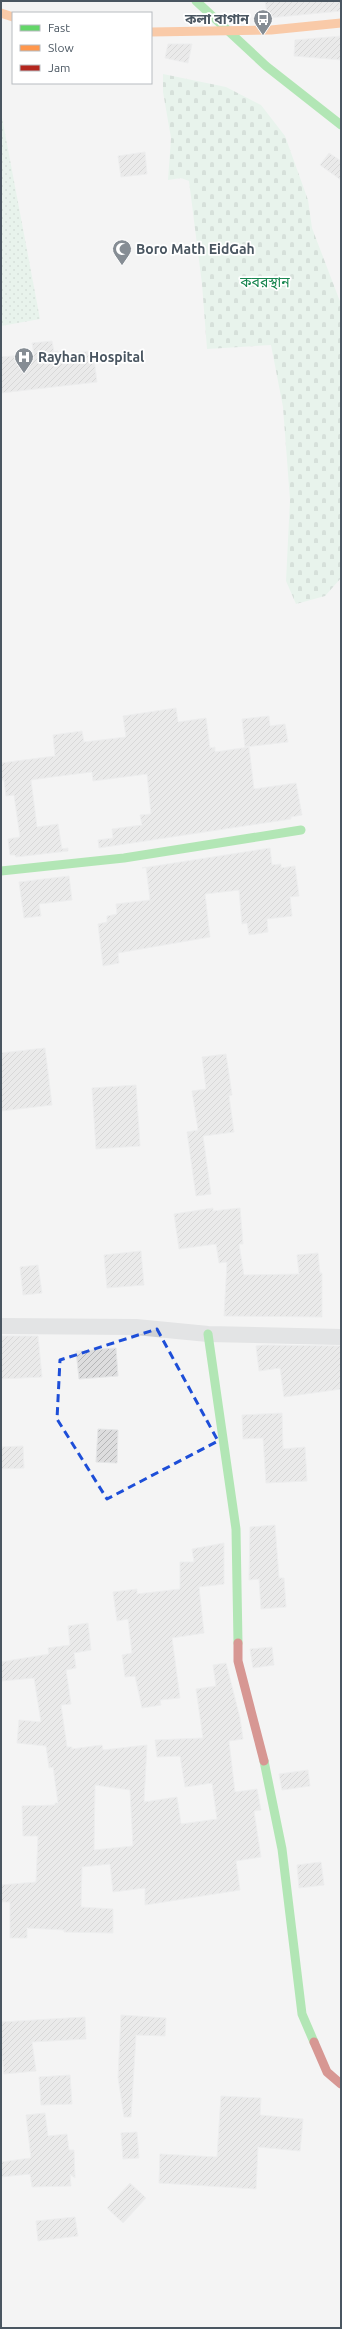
<svg xmlns="http://www.w3.org/2000/svg" width="342" height="2329" viewBox="0 0 342 2329" font-family="Ubuntu,'Noto Sans Bengali',sans-serif">
  <style>
    .grass { fill: url(#grass-dots) }
    .cemetery { fill: url(#cemetery-stones) }
    .building { fill: url(#building-hatch); stroke: #e5e6e7; fill-rule: evenodd }
    .lines { fill: none; stroke-linecap: round; stroke-linejoin: round }
    .street { stroke: #ced0d2; stroke-width: 16 }
    .fast { stroke: #63d668; stroke-width: 9 }
    .slow { stroke: #ff974d; stroke-width: 9 }
    .jam { stroke: #b3261e; stroke-width: 9 }
    .marked { fill: none; stroke: #1d4ed8; stroke-width: 3; stroke-dasharray: 8 5; stroke-linejoin: round }
    .labels { text-anchor: middle; dominant-baseline: central; stroke-width: 3.5; stroke-linejoin: round; paint-order: stroke }
    .poi-label { font-size: 14px; font-weight: bold; fill: #4a5661; stroke: #fff; text-anchor: start }
    .park-label { font-size: 14px; fill: #17864f; stroke: #fff }
  </style>
  <defs>
    <pattern id="grass-dots" width="8" height="8" patternUnits="userSpaceOnUse"><rect width="8" height="8" fill="#d9f2e3"/><path d="M2 2h.1M6 6h.1" fill="none" stroke="#b2c7bb" stroke-width="1.8" stroke-linecap="round"/></pattern>
    <pattern id="cemetery-stones" width="16" height="16" patternUnits="userSpaceOnUse"><rect width="16" height="16" fill="#d9f2e3"/><path d="M2 7V4a2 2 0 0 1 4 0v3zM10 15v-3a2 2 0 0 1 4 0v3z" fill="#b2c7bb"/></pattern>
    <pattern id="building-hatch" width="6" height="6" patternUnits="userSpaceOnUse"><rect width="6" height="6" fill="#ddddde"/><path d="M-1 1l2-2M0 6l6-6M5 7l2-2" fill="none" stroke="#b5b6b7"/></pattern>
  </defs>
  <rect width="100%" height="100%" fill="#f4f4f4"/>
  <path class="grass" d="M1 112 40 319 1 326Z"/>
  <path class="cemetery" d="M163 74 226 87 261 105 285 136 308 200 312 228 341 304V578L325 596 296 604 286 581 290 500 283 407 271 345 207 349 202 284 189 181 181 178 168 180 171 138 163 92Z"/>
  <path class="building" d="M265 1H341V11L268 18Z
    M341 36V60L294 56 295 40Z
    M168 44H192L188 63 165 58Z
    M145 152 147 174 121 177 118 156Z
    M329 153 341 161V180L320 165Z
    M52 341 54 352 58 351 59 355 93 351 97 382 1 393V357L34 354 32 343Z
    M176 708 178 722 206 718 210 748 215 747V752L249 747 254 789 296 783 302 815 291 817V819L99 848 98 840 113 838 112 829 142 825 140 815 151 814 147 774 93 781 92 772 52 777 31 780 37 827 58 824 62 849 68 848V851L16 857 15 855H10L8 839 20 837 14 795 6 796 4 780H1V763L55 756 53 735 82 731 84 742 126 737 123 716Z
    M269 716 270 726 285 724 288 742 245 747 242 719Z
    M270 848 272 865 281 864V868L295 866 299 896 290 897 292 916 267 919 268 932 249 935 247 923 242 924 239 890 205 894 210 937 118 953 119 963 103 966 98 924 107 922V916L117 914 116 904 150 900 146 867 142 868Z
    M69 876 72 900 39 904 41 916 24 918 19 882Z
    M45 1048 52 1105 1 1111V1053Z
    M226 1054 232 1095 229 1096 234 1132 203 1136 211 1194 196 1196 187 1132 198 1130 192 1091 206 1089 202 1057Z
    M136 1085 140 1146 96 1149 92 1088Z
    M213 1208V1211L240 1208 243 1244H239L244 1275 299 1274 297 1255 318 1253 320 1273H322V1317L224 1316 227 1262 219 1263 216 1244 179 1249 174 1214Z
    M141 1251 144 1285 107 1288 104 1255Z
    M38 1265 42 1293 23 1295 20 1267Z
    M1 1336H38L42 1377 1 1379Z
    M264 1345 341 1346V1389L284 1397 280 1368 259 1371 256 1346Z
    M116 1348 118 1376 79 1379 76 1351Z
    M282 1413 283 1449 305 1447 307 1481 266 1483 263 1438 243 1439 242 1415Z
    M98 1429 118 1430 117 1463 96 1462Z
    M23 1446 24 1468 1 1469V1447Z
    M275 1525 279 1578H284L286 1607 261 1609 259 1579 249 1580 250 1527Z
    M224 1543V1584L199 1587 204 1633 172 1638 180 1698 160 1700 161 1705 142 1708 135 1676 125 1677 122 1655 132 1653 128 1619 117 1621 113 1592 137 1589V1594L180 1589V1562H194L192 1549Z
    M88 1623 91 1650 74 1653 76 1668 66 1670 71 1704 61 1705 67 1747H72V1749L102 1745 103 1750 147 1745 144 1802 177 1797 181 1824 217 1819 212 1783 185 1787 180 1756 157 1757 155 1740 203 1738 196 1689 216 1686 213 1665 226 1663 240 1718 243 1739 229 1741 235 1792 257 1789 261 1810 254 1811 261 1857 236 1861 240 1890 145 1905V1888L113 1892 110 1864 82 1867 81 1907 113 1909V1933L64 1932V1930L27 1928V1938H10V1902H1V1885L36 1882 38 1836H23L22 1806 55 1805V1803H58L53 1767 49 1768 46 1746 17 1743 19 1720 41 1722 34 1678 1 1681V1662L49 1654 48 1648 70 1645 68 1626ZM95 1785 130 1790 133 1846 94 1850Z
    M272 1647 274 1665 253 1668 250 1649Z
    M308 1770 310 1786 282 1790 279 1774Z
    M321 1862 324 1885 299 1888 297 1865Z
    M121 2015 166 2018 165 2036 136 2035 131 2117H124L118 2077Z
    M85 2017 86 2039 32 2042 36 2071 4 2074 1 2047V2022Z
    M70 2075 72 2104 41 2105 39 2077Z
    M221 2096 261 2098 260 2115 303 2119 300 2151 258 2147 256 2189 159 2183 160 2154 217 2157Z
    M45 2113 48 2136 67 2134 69 2150H74L75 2178 70 2174 71 2186 32 2187 30 2174 1 2177V2162L31 2158 26 2115Z
    M137 2132 139 2158 123 2159 121 2133Z
    M130 2183 146 2198 123 2223 107 2208Z
    M75 2217 78 2236 38 2241 36 2221Z"/>
  <g class="lines">
    <path class="street" d="M1 1326 136 1327 208 1334 341 1337"/>
    <path class="fast" d="M196 1 266 66 341 125
      M1 871 124 858 301 830
      M208 1334 236 1529 238 1643
      M264 1761 282 1849 302 2014 314 2042"/>
    <path class="slow" d="M1 13 13 17
      M151 32 271 30 341 23"/>
    <path class="jam" d="M238 1643V1661L264 1761
      M314 2042 327 2072 341 2084"/>
  </g>
  <path d="M0 0H342V2329H0ZM157 1329 218 1441 107 1499 57 1419 60 1360Z" fill="#f4f4f4" fill-opacity=".55" fill-rule="evenodd"/>
  <path class="marked" d="M157 1329 218 1441 107 1499 57 1419 60 1360Z"/>
  <defs>
    <symbol id="bus-pin" viewBox="-11 -11 22 30"><path d="M0 17L-7.5 6A9.5 9.5 0 1 1 7.5 6Z" fill="#868d94" stroke="#fff"/><path d="M-5-6H5V4H4V6H2V4H-2V6H-4V4H-5ZM-3.5-4V0h7V-4ZM-3.5 1.2v1.5H-2V1.2ZM2 1.2v1.5H3.5V1.2Z" fill="#fff"/></symbol>
    <symbol id="mosque-pin" viewBox="-11 -11 22 30"><path d="M0 17L-7.5 6A9.5 9.5 0 1 1 7.5 6Z" fill="#868d94" stroke="#fff"/><path d="M3.5-4.9A6 6 0 1 0 3.5 4.9A5 5 0 1 1 3.5-4.9Z" fill="#fff"/></symbol>
    <symbol id="hospital-pin" viewBox="-11 -11 22 30"><path d="M0 17L-7.5 6A9.5 9.5 0 1 1 7.5 6Z" fill="#868d94" stroke="#fff"/><path d="M-5-5h3v3.5h4V-5h3V5h-3V1.5h-4V5h-3Z" fill="#fff"/></symbol>
  </defs>
  <g fill-rule="evenodd">
    <use href="#bus-pin" x="252" y="8" width="22" height="30"/>
    <use href="#mosque-pin" x="111" y="238" width="22" height="30"/>
    <use href="#hospital-pin" x="13" y="346" width="22" height="30"/>
  </g>
  <g class="labels">
    <g class="poi-label">
      <text x="249" y="19" text-anchor="end">কলা বাগান</text>
      <text x="136" y="249">Boro Math EidGah</text>
      <text x="38" y="357">Rayhan Hospital</text>
    </g>
    <g class="park-label">
      <text x="265" y="282">কবরস্থান</text>
    </g>
  </g>
  <rect width="342" height="2329" fill="none" stroke="#4a5661" stroke-width="4"/>
  <rect x="12" y="12" width="140" height="72" fill="#ffffff" stroke="#b7bbc0"/>
  <rect x="20" y="25" width="20" height="6" fill="#63d668" stroke="#b7bbc0"/>
  <text x="48" y="32" font-size="12" fill="#4a5661">Fast</text>
  <rect x="20" y="45" width="20" height="6" fill="#ff974d" stroke="#b7bbc0"/>
  <text x="48" y="52" font-size="12" fill="#4a5661">Slow</text>
  <rect x="20" y="65" width="20" height="6" fill="#b3261e" stroke="#b7bbc0"/>
  <text x="48" y="72" font-size="12" fill="#4a5661">Jam</text>
</svg>
